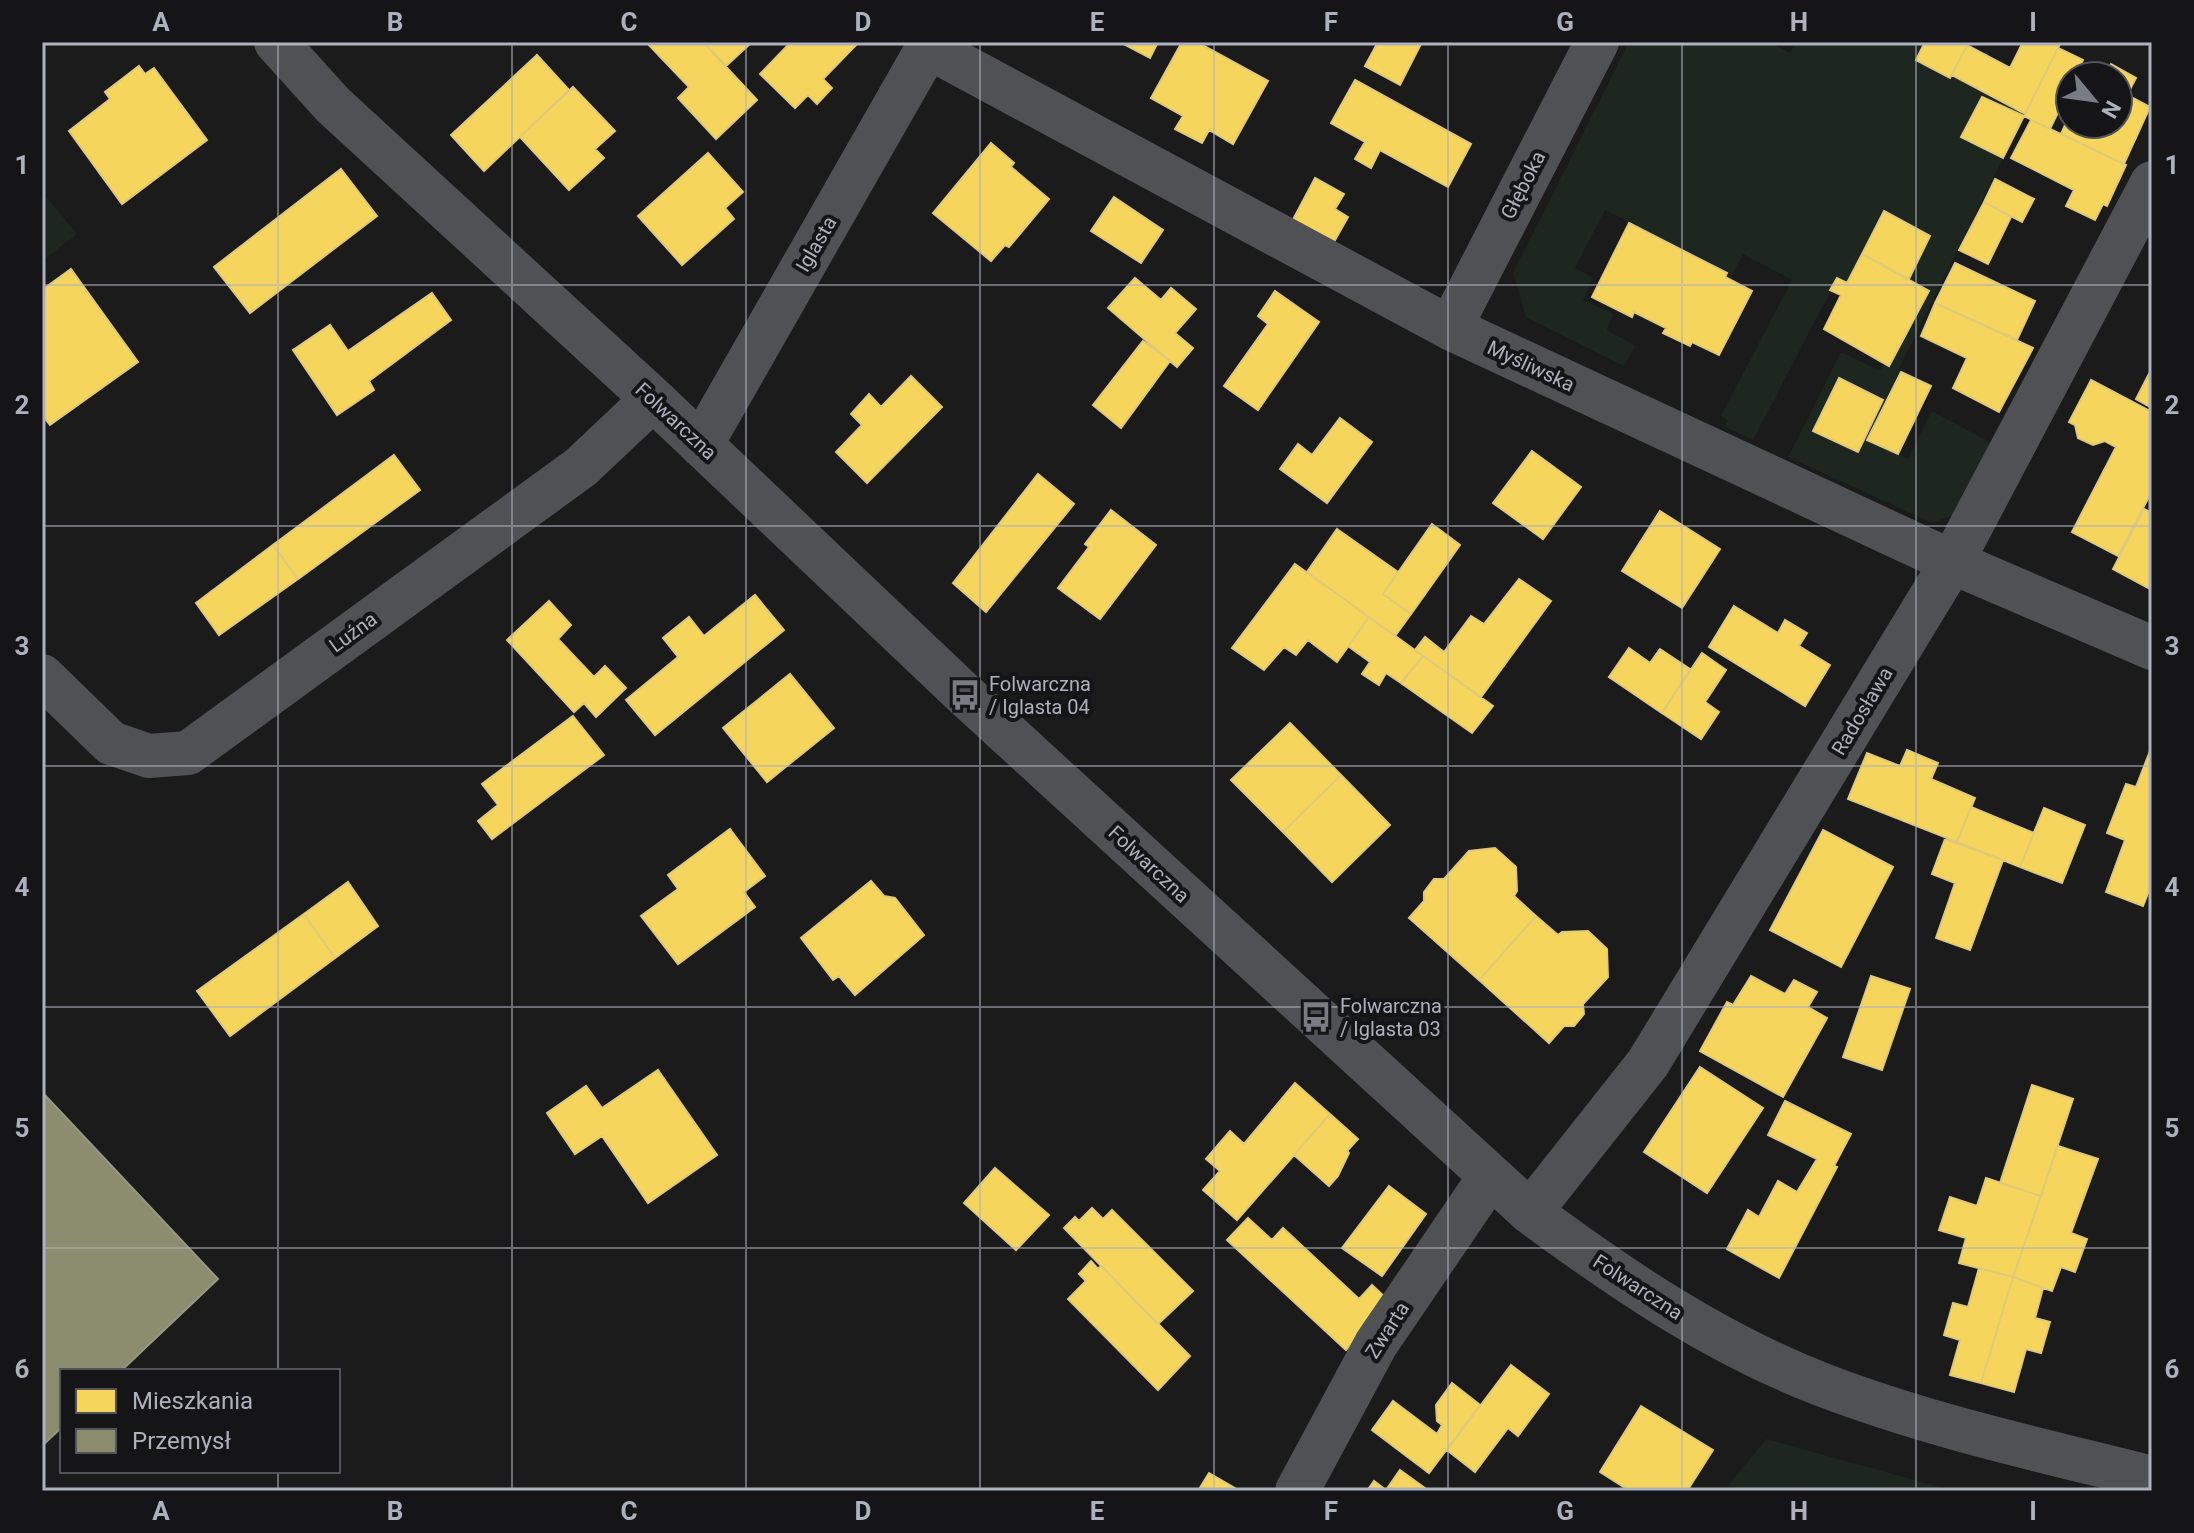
<svg xmlns="http://www.w3.org/2000/svg" width="2194" height="1533" viewBox="0 0 2194 1533" font-family="Roboto,sans-serif">
  <style>
    .green { fill: #1e2620; fill-rule: evenodd }
    .homes { fill: #f6d55c; stroke: #e0ca79; stroke-width: 2 }
    .industry { fill: #8c8c6e; stroke: #969786; stroke-width: 2 }
    .lines { fill: none; stroke-linecap: round; stroke-linejoin: round }
    .street { stroke: #4f5155; stroke-width: 44 }
    .grid { fill: none; stroke: #acb1bd; stroke-width: 2; stroke-opacity: 0.55 }
    .labels { text-anchor: middle; dominant-baseline: central; stroke-width: 8; stroke-linejoin: round; paint-order: stroke }
    .street-label { font-size: 20px; fill: #acb1bd; stroke: #151518 }
    .poi-label { font-size: 20px; fill: #acb1bd; stroke: #151518; text-anchor: start }
    .neatline { fill: none; stroke: #acb1bd; stroke-width: 3 }
    .grid-label { font-size: 26px; text-anchor: middle; font-weight: bold; fill: #acb1bd }
  </style>
  <rect width="100%" height="100%" fill="#1b1b1c"/>
  <path class="green" d="M1629 42H1769L1790 53 1796 42H1925L1916 60 1950 77 1952 75 2025 114 2024 116 1982 97 1961 137 2003 158 1898 371 1901 372 1868 440 1908 459 1932 411 1991 443 1952 516 1932 523 1788 457 1841 352 1880 371 1885 363 1890 365 1929 291 1909 279 1930 236 1885 211 1847 283 1837 279 1753 440 1725 427 1728 420 1721 416 1792 280 1743 254 1730 279 1725 277 1727 272 1605 210 1575 268 1593 278 1583 300 1614 314 1606 330 1636 346 1624 366 1526 317 1513 273ZM1839 378 1883 400 1858 452Z
    M42 192 77 234 42 261Z
    M1766 1439 1954 1491H1724Z"/>
  <path class="homes" d="M646 42H703L757 100 716 139 678 98 689 87Z
    M703 42H752L726 66Z
    M791 42H859L823 79 832 88 817 104 808 95 795 108 760 74Z
    M1120 42H1158L1150 58Z
    M1182 42H1197L1268 81 1233 144 1209 130 1202 143 1175 129 1183 116 1151 98Z
    M1378 42H1422L1400 85 1365 66Z
    M1925 42H1969L1950 78 1916 60Z
    M2023 42H2061L2025 114 1952 75 1967 45 2010 68Z
    M2058 48 2083 60 2076 76H2070V88L2050 129 2024 116Z
    M537 55 569 90 484 171 451 135Z
    M2111 64 2136 78 2127 95 2150 107 2124 164 2061 134 2070 114V124H2118V76H2104Z
    M139 66 145 74 154 68 207 140 122 204 69 131 110 99 105 92Z
    M1355 80 1471 144 1448 187 1380 150 1371 168 1355 159 1365 142 1331 123Z
    M573 87 615 131 595 149 604 158 569 190 520 137Z
    M1982 97 2024 116 2003 158 1961 137Z
    M2031 120 2126 165 2107 206 2103 204 2095 220 2066 206 2074 190 2011 158Z
    M991 143 1014 163 1011 167 1049 199 1009 247 1005 245 991 261 933 213Z
    M708 153 743 192 725 208 734 219 682 265 638 216Z
    M341 169 377 216 250 313 214 267Z
    M1315 178 1344 194 1335 209 1348 217 1330 249 1289 227Z
    M1995 179 2034 199 2022 222 1984 202Z
    M1114 197 1163 230 1141 263 1091 231Z
    M1984 202 2011 217 1988 264 1959 250Z
    M1884 211 1930 236 1909 279 1862 254Z
    M1629 223 1727 273 1725 277 1752 291 1719 355 1692 342 1690 346 1663 333 1666 328 1634 312 1632 317 1592 297Z
    M1862 254 1929 291 1889 366 1824 329 1841 295 1830 290 1837 278 1847 283Z
    M1955 263 2035 301 2017 340 1935 303Z
    M71 269 138 362 50 425 42 415V290Z
    M1135 278 1161 300 1171 288 1196 309 1175 333 1193 348 1177 367 1108 308Z
    M1275 291 1319 322 1258 410 1224 386 1268 324 1258 316Z
    M432 293 451 320 369 381 374 390 337 415 293 350 330 325 348 351Z
    M1935 303 2033 348 1999 412 1953 388 1967 358 1921 336Z
    M1143 341 1170 361 1121 428 1093 405Z
    M2152 368V408L2136 399Z
    M1901 372 1931 386 1898 454 1867 440Z
    M911 376 942 407 867 483 836 452 862 425 851 414 869 394 881 407Z
    M1839 378 1883 400 1858 452 1813 431Z
    M2091 380 2152 412V491L2118 556 2072 532 2116 447 2105 441 2093 445 2078 438 2075 425 2069 422Z
    M1340 418 1372 442 1327 503 1280 469 1298 444 1312 455Z
    M1532 451 1581 487 1543 539 1493 503Z
    M394 455 420 490 298 579 273 545Z
    M1038 474 1074 504 986 612 953 583Z
    M2144 509 2152 513V581L2148 588 2113 569Z
    M1111 510 1156 545 1100 619 1058 588 1089 547 1085 544Z
    M1660 511 1720 549 1682 608 1622 571Z
    M1432 524 1460 545 1411 614 1383 594Z
    M1337 529 1398 572 1383 594 1411 614 1395 636 1307 572Z
    M273 545 298 579 219 635 196 603Z
    M1295 564 1369 617 1337 662 1308 640 1296 655 1284 647 1264 670 1232 648Z
    M1519 579 1551 601 1481 697 1415 650 1425 637 1444 652 1471 616 1484 624Z
    M755 595 784 630 655 735 626 700 678 657 663 638 689 617 704 636Z
    M549 601 571 625 558 639 594 677 605 666 626 688 596 717 584 703 574 712 507 640Z
    M1734 606 1778 633 1785 620 1807 633 1799 646 1830 665 1805 706 1709 647Z
    M1369 617 1423 656 1401 683 1386 673 1379 685 1362 674 1370 662 1348 646Z
    M1629 648 1650 663 1660 649 1690 669 1662 713 1609 677Z
    M1702 653 1726 670 1705 702 1719 712 1701 739 1662 713Z
    M1423 656 1493 706 1472 733 1401 683Z
    M790 674 834 728 767 782 723 728Z
    M573 716 604 755 492 839 478 821 498 805 482 784Z
    M1290 723 1341 775 1283 832 1231 780Z
    M2152 746V883L2143 906 2106 892 2125 840 2107 833 2126 784 2136 787Z
    M1907 750 1938 763 1931 779 1975 798 1957 842 1848 799 1867 753 1900 766Z
    M1341 775 1390 825 1332 882 1283 832Z
    M1971 807 2034 833 2020 867 1957 842Z
    M2044 808 2085 825 2062 883 2020 867Z
    M730 829 765 876 744 892 755 907 678 964 641 916 678 889 668 875Z
    M1823 830 1893 867 1841 967 1770 930Z
    M1945 839 2003 860 1970 950 1936 938 1955 883 1932 874Z
    M1495 848 1516 867 1517 891 1514 896 1536 916 1479 980 1409 918 1424 901V892L1434 879H1444L1469 851Z
    M871 881 884 896 895 898 924 935 855 995 839 976 833 980 801 938Z
    M348 882 378 926 335 958 304 914Z
    M304 914 335 958 230 1036 197 991Z
    M1536 916 1558 935 1562 932 1588 931 1607 949 1608 977 1583 1004 1584 1014 1574 1026H1564L1549 1043 1479 980Z
    M1751 976 1785 994 1794 980 1817 992 1808 1007 1827 1018 1783 1097 1700 1051 1727 1002 1733 1005Z
    M1871 976 1910 989 1882 1070 1843 1057Z
    M1700 1067 1763 1108 1707 1193 1644 1152Z
    M658 1070 717 1155 648 1203 602 1136 575 1154 547 1113 586 1086 602 1108Z
    M1295 1083 1330 1114 1237 1220 1203 1190 1220 1171 1206 1159 1230 1131 1244 1144Z
    M2032 1085 2073 1099 2041 1196 2000 1183Z
    M1785 1101 1851 1134 1834 1166 1837 1167 1779 1278 1727 1249 1748 1210 1759 1217 1778 1181 1797 1192 1817 1159 1768 1135Z
    M1330 1114 1358 1139 1347 1151 1349 1153 1338 1176 1329 1186 1294 1155Z
    M2058 1146 2098 1159 2071 1233 2087 1239 2075 1272 2061 1267 2052 1291 2013 1277Z
    M995 1168 1049 1215 1016 1250 964 1203Z
    M1986 1178 2041 1196 2013 1277 1959 1263 1966 1238 1939 1230 1950 1197 1977 1206Z
    M1389 1186 1426 1214 1382 1276 1342 1248Z
    M1092 1208 1103 1219 1112 1210 1193 1291 1158 1324 1064 1228 1075 1217 1079 1221Z
    M1248 1218 1272 1240 1283 1228 1359 1299 1372 1285 1389 1301 1346 1350 1227 1240Z
    M1091 1261 1098 1269 1101 1266 1190 1356 1158 1390 1068 1299 1086 1281 1079 1274Z
    M1979 1268 2013 1277 1981 1383 1950 1375 1960 1340 1944 1335 1953 1303 1968 1307Z
    M2013 1277 2043 1288 2035 1318 2050 1322 2041 1353 2026 1349 2014 1392 1981 1383Z
    M1511 1365 1549 1394 1518 1436 1508 1428 1475 1472 1447 1450Z
    M1452 1383 1480 1405 1429 1473 1372 1430 1393 1401 1437 1434 1442 1425 1437 1421 1436 1405Z
    M1641 1406 1713 1450 1687 1491H1630L1600 1472Z
    M1400 1470 1429 1491H1367L1374 1481 1386 1490Z
    M1209 1473 1240 1491H1198Z"/>
  <path class="industry" d="M42 1092 218 1279 121 1371H62V1427L42 1446Z"/>
  <g class="lines">
    <path class="street" d="M276 42 333 105 653 399 965 695 1530 1212C1622 1280 1716 1344 1823 1385 1930 1426 2041 1450 2152 1478
      M928 47 1450 328 1952 562 2152 648
      M1450 328 1597 42
      M701 445 931 42
      M42 676 111 743 149 756 188 753 581 467 653 399
      M1530 1212 1648 1063 1952 562 2152 183
      M1297 1491 1376 1344 1489 1178"/>
  </g>
  <path class="grid" d="M278 42V1371M512 42V1491M746 42V1491M980 42V1491M1214 42V1491M1448 42V1491M1682 42V1491M1916 42V1491M42 285H2152M42 526H2152M42 766H2152M42 1007H2152M42 1248H2152M278 1471V1491"/>
  <defs>
    <symbol id="bus-bare" viewBox="-9 -9 18 18"><path d="M-5-6H5V4H4V6H2V4H-2V6H-4V4H-5ZM-3.5-4V0h7V-4ZM-3.5 1.2v1.5H-2V1.2ZM2 1.2v1.5H3.5V1.2Z" fill="#797c85" stroke="#151518" stroke-width="2.5" paint-order="stroke"/></symbol>
  </defs>
  <g fill-rule="evenodd">
    <use href="#bus-bare" x="943" y="673" width="44" height="44"/>
    <use href="#bus-bare" x="1294" y="995" width="44" height="44"/>
  </g>
  <g class="labels">
    <g class="street-label">
      <text transform="translate(1523 185) rotate(-63)">Głęboka</text>
      <text transform="translate(816 244) rotate(-60)">Iglasta</text>
      <text transform="translate(1531 366) rotate(25)">Myśliwska</text>
      <text transform="translate(676 421) rotate(43)">Folwarczna</text>
      <text transform="translate(353 632) rotate(-36)">Luźna</text>
      <text transform="translate(1862 711) rotate(-59)">Radosława</text>
      <text transform="translate(1149 864) rotate(43)">Folwarczna</text>
      <text transform="translate(1638 1287) rotate(33)">Folwarczna</text>
      <text transform="translate(1387 1330) rotate(-57)">Zwarta</text>
    </g>
    <g class="poi-label">
      <text x="989" y="684">Folwarczna<tspan x="989" dy="23">/ Iglasta 04</tspan></text>
      <text x="1340" y="1006">Folwarczna<tspan x="1340" dy="23">/ Iglasta 03</tspan></text>
    </g>
  </g>
  <rect width="2194" height="1533" fill="none" stroke="#151518" stroke-width="88"/>
  <rect x="60" y="1369" width="280" height="104" fill="#151518" stroke="#51535a" stroke-width="2"/>
  <rect x="76" y="1389" width="40" height="24" fill="#f6d55c" stroke="#51535a" stroke-width="2"/>
  <text x="132" y="1409" font-size="24" fill="#acb1bd">Mieszkania</text>
  <rect x="76" y="1429" width="40" height="24" fill="#8c8c6e" stroke="#51535a" stroke-width="2"/>
  <text x="132" y="1449" font-size="24" fill="#acb1bd">Przemysł</text>
  <g transform="translate(2094 100) rotate(119)"><circle r="38" fill="#151518" stroke="#51535a" stroke-width="2"/>
  <path d="M0-6L14 30L0 20L-14 30Z" fill="#797c85"/>
  <text y="-12" font-size="22" font-weight="bold" text-anchor="middle" fill="#acb1bd">N</text>
  </g>
  <rect x="44" y="44" width="2106" height="1445" class="neatline"/>
  <g class="grid-label">
    <text x="161" y="31">A</text>
    <text x="395" y="31">B</text>
    <text x="629" y="31">C</text>
    <text x="863" y="31">D</text>
    <text x="1097" y="31">E</text>
    <text x="1331" y="31">F</text>
    <text x="1565" y="31">G</text>
    <text x="1799" y="31">H</text>
    <text x="2033" y="31">I</text>
    <text x="22" y="174">1</text>
    <text x="2172" y="174">1</text>
    <text x="22" y="414">2</text>
    <text x="2172" y="414">2</text>
    <text x="22" y="655">3</text>
    <text x="2172" y="655">3</text>
    <text x="22" y="896">4</text>
    <text x="2172" y="896">4</text>
    <text x="22" y="1137">5</text>
    <text x="2172" y="1137">5</text>
    <text x="22" y="1378">6</text>
    <text x="2172" y="1378">6</text>
    <text x="161" y="1520">A</text>
    <text x="395" y="1520">B</text>
    <text x="629" y="1520">C</text>
    <text x="863" y="1520">D</text>
    <text x="1097" y="1520">E</text>
    <text x="1331" y="1520">F</text>
    <text x="1565" y="1520">G</text>
    <text x="1799" y="1520">H</text>
    <text x="2033" y="1520">I</text>
  </g>
</svg>
